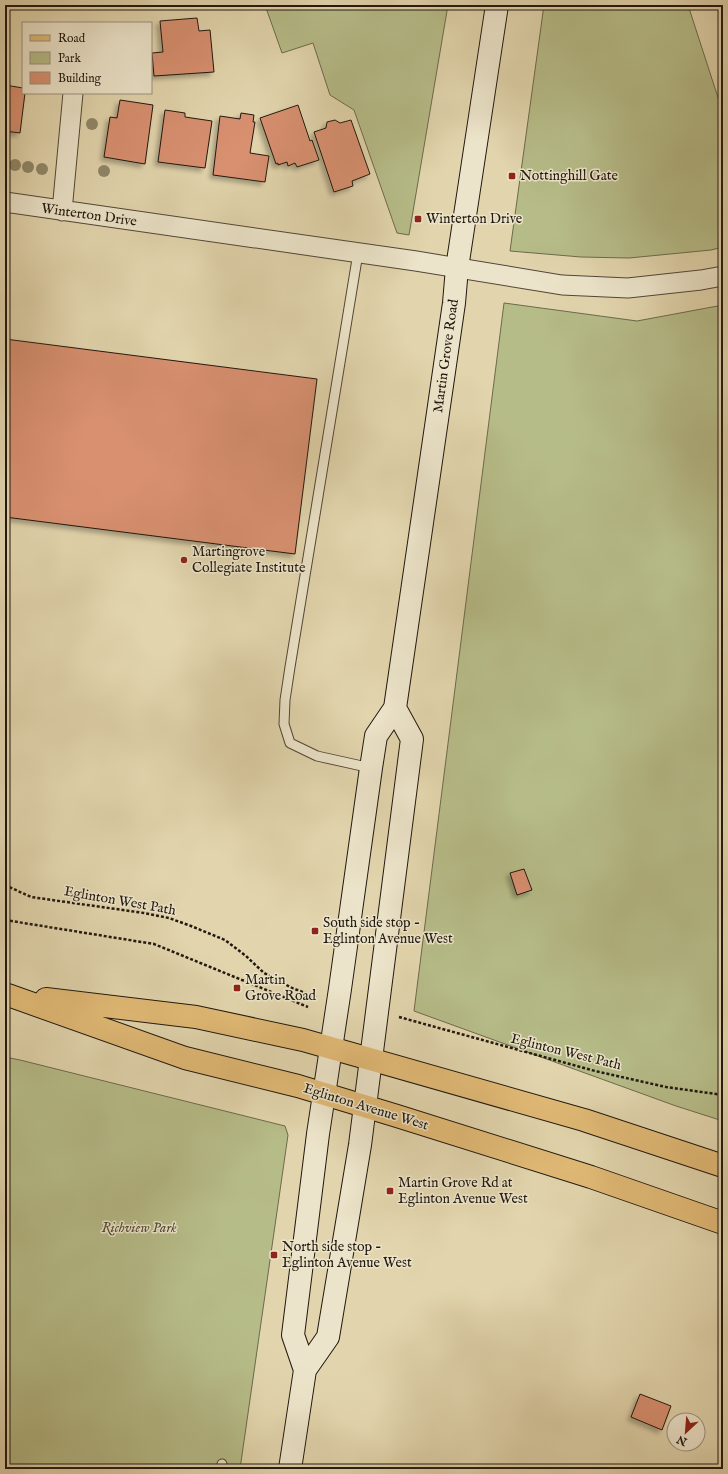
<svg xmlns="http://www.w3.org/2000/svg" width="728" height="1474" viewBox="0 0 728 1474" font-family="'IM FELL English',serif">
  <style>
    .green { fill: #b6bc88; stroke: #6c6a4c }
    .building { fill: #d89070; stroke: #21180f; filter: url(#shadow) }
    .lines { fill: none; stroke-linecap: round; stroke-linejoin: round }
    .lane-casing { stroke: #514736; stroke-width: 11 }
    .street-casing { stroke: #514736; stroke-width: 21 }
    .secondary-casing { stroke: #21180f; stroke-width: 24 }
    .primary-casing { stroke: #21180f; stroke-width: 24 }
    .path { stroke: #21180f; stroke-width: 2.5; stroke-dasharray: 3 2; stroke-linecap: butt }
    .lane { stroke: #ece4ca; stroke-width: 9 }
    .street { stroke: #ece4ca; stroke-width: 19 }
    .secondary { stroke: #ece4ca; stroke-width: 22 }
    .primary { stroke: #e1ba76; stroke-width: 22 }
    .tree { fill: #91886a }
    .poi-dot { fill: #8f2418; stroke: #ece4ca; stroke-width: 1.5 }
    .labels { text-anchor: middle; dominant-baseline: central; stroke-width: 3; stroke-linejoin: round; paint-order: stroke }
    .poi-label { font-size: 14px; fill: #21180f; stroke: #ece4ca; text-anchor: start }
    .street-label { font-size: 14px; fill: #21180f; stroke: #ece4ca }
    .park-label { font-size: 14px; font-style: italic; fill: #4e4933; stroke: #ece4ca }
  </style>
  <defs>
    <filter id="shadow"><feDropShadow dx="-3.5" dy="3.5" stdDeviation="2" flood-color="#0004"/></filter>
  </defs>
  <rect width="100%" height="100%" fill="#e2d5ad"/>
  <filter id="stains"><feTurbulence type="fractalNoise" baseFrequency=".005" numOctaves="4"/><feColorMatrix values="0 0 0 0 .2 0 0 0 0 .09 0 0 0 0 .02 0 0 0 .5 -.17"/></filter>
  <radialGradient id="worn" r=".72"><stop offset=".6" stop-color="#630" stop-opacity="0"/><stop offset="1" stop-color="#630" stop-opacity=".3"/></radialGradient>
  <path class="green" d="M265 5H448L409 235 397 233 354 110 330 95 313 43 282 53Z
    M544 5H688L723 113V247L711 250 629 258 581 257 510 251Z
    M504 303 637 321 723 305V1121L676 1106 414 1011Z
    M5 1057 20 1060 285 1126 288 1135 240 1469H5Z"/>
  <path class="building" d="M197 18 199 31 210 30 214 72 154 76 152 53 163 52 160 21Z
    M5 85 23 88V93H25L20 133 5 131Z
    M120 100 153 105 145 164 104 157 110 117 117 118Z
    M298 105 310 141 312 140 319 160 297 167 295 163 288 166 287 162 278 165V163L276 164 260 118Z
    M165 110 185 113V117L212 121 205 168 158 162Z
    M241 113 254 115 253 122H255L250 153 269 156 265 182 213 175 220 116 240 119Z
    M335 120 340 123 351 120 370 174 352 181 353 186 334 192 314 132 326 128 327 122Z
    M5 339 317 379 295 554 5 517Z
    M524 869 532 890 517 895 510 873Z
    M640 1394 671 1406 662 1430 631 1417Z"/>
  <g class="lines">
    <defs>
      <path id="lane" d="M358 253 290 667 285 700 284 724 290 743 317 756 371 768
        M221 1469 222 1464"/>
      <path id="street" d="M5 202 416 261 562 285 628 288 701 280 723 276
        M62 211 73 93"/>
      <path id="secondary" d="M305 1370 293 1335 318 1134 340 989 371 768 376 736 395 708 454 303 457 268 497 5
        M290 1469 305 1370 328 1337 360 1145 412 739 395 708"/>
      <path id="primary" d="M8 995 185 1058 298 1086 397 1116 591 1177 723 1223
        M46 999 196 1017 303 1040 584 1120 723 1166"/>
    </defs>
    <use href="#lane" class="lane-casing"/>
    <use href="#street" class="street-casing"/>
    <use href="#secondary" class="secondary-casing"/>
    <use href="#primary" class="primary-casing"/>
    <path class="path" d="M5 885 31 897 144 913 169 918 191 926 225 940 246 956 264 973 292 988 316 997
      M5 920 154 944 308 1007
      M399 1017 595 1071 666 1087 723 1095"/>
    <use href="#lane" class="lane"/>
    <use href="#street" class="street"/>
    <use href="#secondary" class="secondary"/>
    <use href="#primary" class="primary"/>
  </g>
  <g class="tree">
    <circle cx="92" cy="124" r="6"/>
    <circle cx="15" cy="165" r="6"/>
    <circle cx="28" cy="167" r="6"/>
    <circle cx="42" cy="169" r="6"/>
    <circle cx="104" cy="171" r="6"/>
  </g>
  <g class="poi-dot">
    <rect x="508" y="172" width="8" height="8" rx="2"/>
    <rect x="414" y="215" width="8" height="8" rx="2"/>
    <circle cx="184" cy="560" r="4"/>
    <rect x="311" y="927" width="8" height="8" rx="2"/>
    <rect x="233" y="984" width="8" height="8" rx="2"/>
    <rect x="386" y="1187" width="8" height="8" rx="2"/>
    <rect x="270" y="1251" width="8" height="8" rx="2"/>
  </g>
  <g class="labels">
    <g class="poi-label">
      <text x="520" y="176">Nottinghill Gate</text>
      <text x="426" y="219">Winterton Drive</text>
      <text x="192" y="552">Martingrove<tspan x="192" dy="16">Collegiate Institute</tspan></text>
      <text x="323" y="923">South side stop -<tspan x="323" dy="16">Eglinton Avenue West</tspan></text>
      <text x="245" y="980">Martin<tspan x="245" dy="16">Grove Road</tspan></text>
      <text x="398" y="1183">Martin Grove Rd at<tspan x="398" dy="16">Eglinton Avenue West</tspan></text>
      <text x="282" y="1247">North side stop -<tspan x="282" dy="16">Eglinton Avenue West</tspan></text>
    </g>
    <g class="street-label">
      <text transform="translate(89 215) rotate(8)">Winterton Drive</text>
      <text transform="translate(446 356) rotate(-82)">Martin Grove Road</text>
      <text transform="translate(120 901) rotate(10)">Eglinton West Path</text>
      <text transform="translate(566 1052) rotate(14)">Eglinton West Path</text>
      <text transform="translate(366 1107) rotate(17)">Eglinton Avenue West</text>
    </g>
    <g class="park-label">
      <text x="139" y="1228">Richview Park</text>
    </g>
  </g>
  <rect width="728" height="1474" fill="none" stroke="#e2d5ad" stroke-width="20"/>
  <rect x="6" y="6" width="716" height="1462" fill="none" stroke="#21180f" stroke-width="2"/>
  <rect x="10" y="10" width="708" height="1454" fill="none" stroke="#21180f"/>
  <rect x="22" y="22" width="130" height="72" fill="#ece4ca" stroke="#9b927f"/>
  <rect x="30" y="35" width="20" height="6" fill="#e1ba76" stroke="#9b927f"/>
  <text x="58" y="42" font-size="12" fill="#21180f">Road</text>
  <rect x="30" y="52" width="20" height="12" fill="#b6bc88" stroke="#9b927f"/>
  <text x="58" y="62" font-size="12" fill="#21180f">Park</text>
  <rect x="30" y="72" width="20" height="12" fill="#d89070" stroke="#9b927f"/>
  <text x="58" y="82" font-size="12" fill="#21180f">Building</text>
  <g transform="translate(686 1432) rotate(206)"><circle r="19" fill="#ece4ca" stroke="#9b927f"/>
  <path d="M0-3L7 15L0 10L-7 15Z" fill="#8f2418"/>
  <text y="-6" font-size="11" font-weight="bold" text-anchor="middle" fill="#21180f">N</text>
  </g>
  <rect width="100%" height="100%" filter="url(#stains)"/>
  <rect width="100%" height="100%" fill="url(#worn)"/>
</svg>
